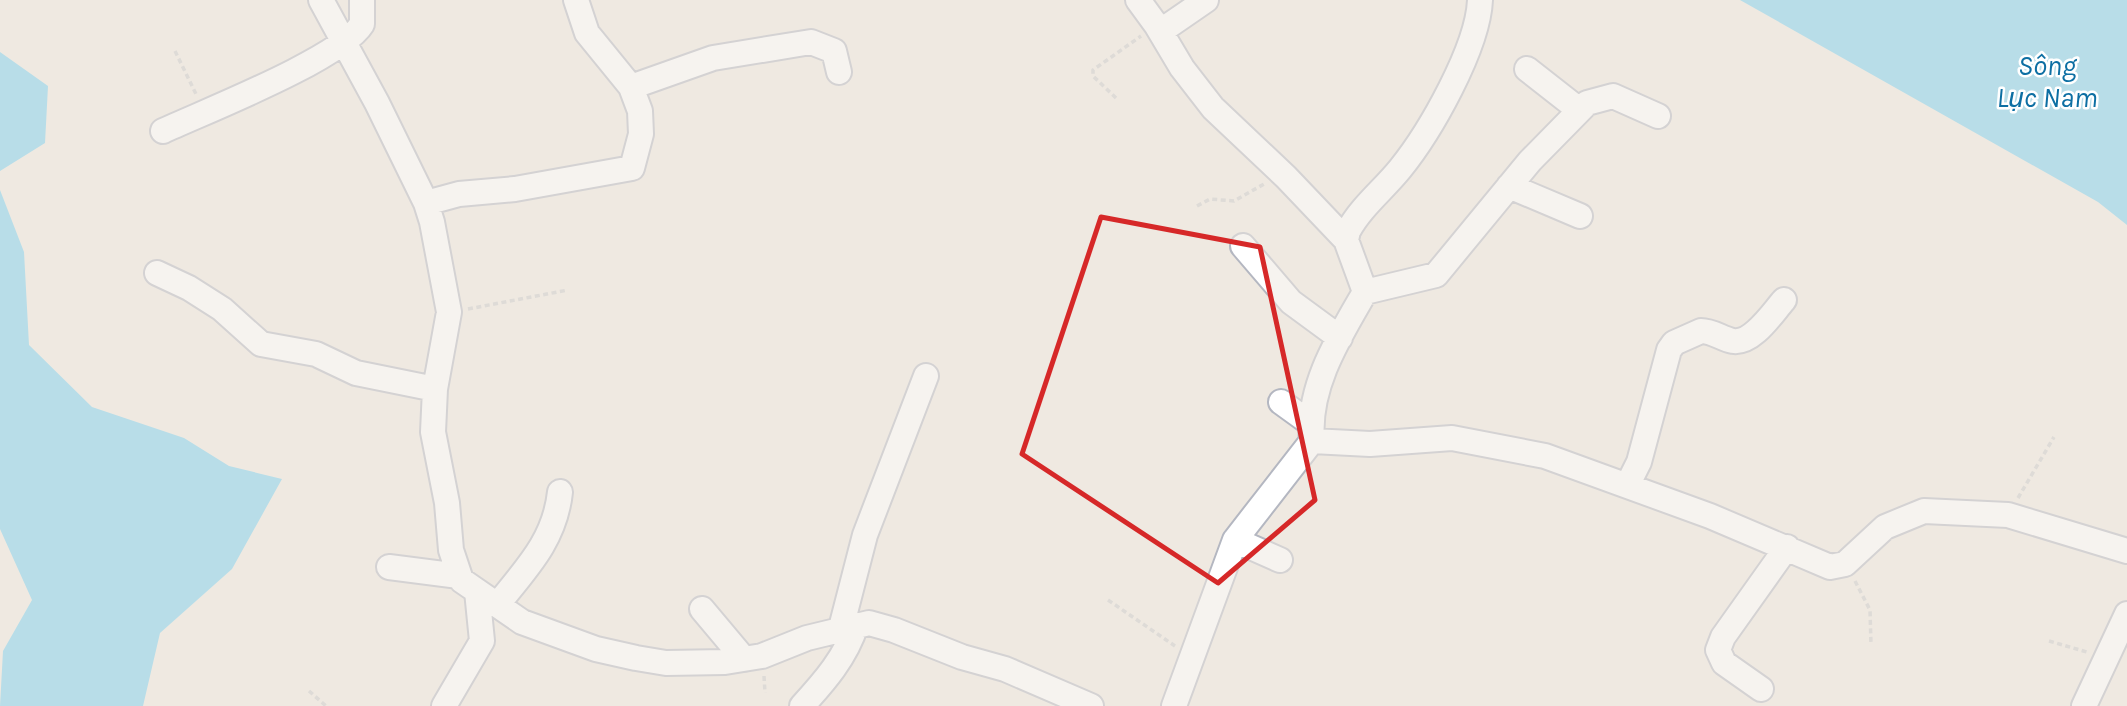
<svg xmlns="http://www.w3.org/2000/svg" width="2127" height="706" viewBox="0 0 2127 706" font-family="Karla,sans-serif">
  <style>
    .water { fill: #75cff0 }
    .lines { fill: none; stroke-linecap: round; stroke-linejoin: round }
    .minor-casing { stroke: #b4b7c1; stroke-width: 28 }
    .path { stroke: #c9c9c9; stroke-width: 3.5; stroke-dasharray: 5 3.5; stroke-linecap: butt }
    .minor { stroke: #fff; stroke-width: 24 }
    .marked { fill: none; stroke: #d62828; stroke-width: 5; stroke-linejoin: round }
    .labels { text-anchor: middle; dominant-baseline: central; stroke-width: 5; stroke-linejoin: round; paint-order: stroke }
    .water-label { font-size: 28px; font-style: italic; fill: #0d6fa3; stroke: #fff }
  </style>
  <rect width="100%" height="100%" fill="#efe9e1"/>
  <path class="water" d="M1740 0H2127V225L2098 202Z
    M0 52 48 86 45 143 0 171Z
    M0 190 24 252 29 345 92 407 184 438 229 466 282 479 232 569 160 633 143 706H0L3 651 32 600 0 529Z"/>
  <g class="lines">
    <defs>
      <path id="minor" d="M321 0 377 103 426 203 432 222 449 312 435 389 433 432 447 503 451 550 461 580 522 622 596 649 636 658 666 663 725 662 762 656 807 638 869 623 894 630 962 657 1005 669 1091 706
        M1138 0 1157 26 1182 68 1213 108 1286 177 1346 240
        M1161 31 1206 0
        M1527 69 1578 109
        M631 87 713 58 811 42 834 51 839 72
        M163 131C206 111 340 59 362 24V0
        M1509 186 1580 216
        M426 203 459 194 515 189 632 168 641 134 640 111 631 87 587 33 576 0
        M1243 246 1291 302 1340 338
        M157 273 189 288 222 309 261 344 316 354 356 373 435 389
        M1365 292 1436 275 1530 161 1587 103 1613 96 1658 116
        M1281 402 1310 423
        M1312 441 1370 444 1452 438 1545 456 1710 516 1830 567 1845 564 1885 527 1924 511 2008 515 2127 551
        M1628 484 1639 462 1669 350 1674 343 1701 331C1713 331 1722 339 1733 341 1753 344 1773 312 1784 300
        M1235 540 1280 560
        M389 567 459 576
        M497 605C526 569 555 540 560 492
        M702 609 744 659
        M841 628 865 535 926 376
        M1761 689 1724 663 1718 650 1723 637 1787 547
        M444 706 482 641 477 591
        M802 706C824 682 846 657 856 625
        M1174 706 1235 540 1312 441C1307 387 1339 337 1365 292L1346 240 1348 231C1361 207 1383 190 1400 169 1430 132 1478 48 1480 0
        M2084 706 2127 614"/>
    </defs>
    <use href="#minor" class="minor-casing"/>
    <path class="path" d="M175 51 196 94
      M1116 98 1093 76V70L1141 36
      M1197 206 1210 199 1234 201 1264 184
      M468 309 568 290
      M2018 498 2054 437
      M1855 581 1870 610 1871 645
      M1108 600 1175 646
      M2049 641 2087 652
      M764 676 765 693
      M309 691 326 706"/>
    <use href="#minor" class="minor"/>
  </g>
  <path d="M0 0H2127V706H0ZM1101 217 1260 247 1315 500 1218 583 1022 454Z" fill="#efe9e1" fill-opacity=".55" fill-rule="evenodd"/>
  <path class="marked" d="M1101 217 1260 247 1315 500 1218 583 1022 454Z"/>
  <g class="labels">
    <g class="water-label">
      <text x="2047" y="65">Sông<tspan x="2047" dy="32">Lục Nam</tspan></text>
    </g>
  </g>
</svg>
